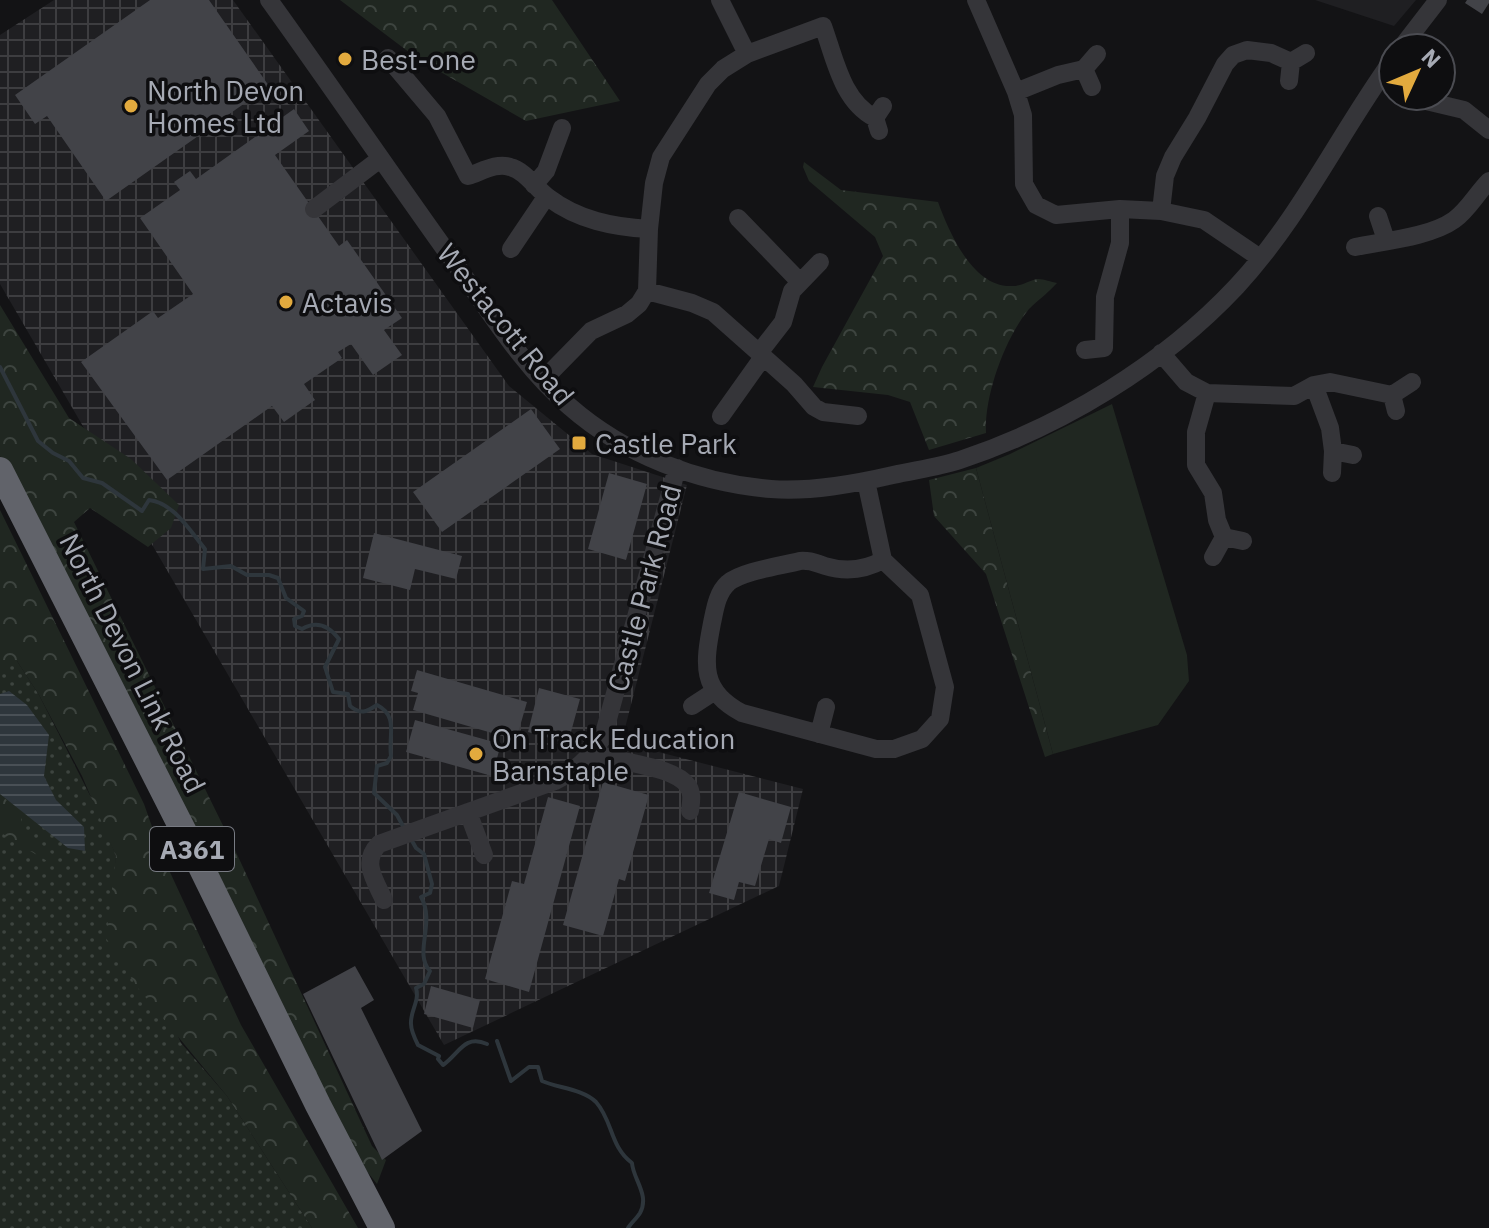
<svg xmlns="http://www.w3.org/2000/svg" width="1489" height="1228" viewBox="0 0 1489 1228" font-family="'IBM Plex Sans',sans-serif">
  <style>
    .built { fill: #1f1f22 }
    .industrial { fill: url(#industrial-grid) }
    .grass { fill: url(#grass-dots) }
    .forest { fill: url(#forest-crowns) }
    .park { fill: #202721 }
    .water { fill: url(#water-rules) }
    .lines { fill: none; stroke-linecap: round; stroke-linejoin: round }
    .stream { stroke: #2e363c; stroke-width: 4 }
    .building { fill: #424348 }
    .minor { stroke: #353539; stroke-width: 18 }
    .highway { stroke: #61636a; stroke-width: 26 }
    .poi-dot { fill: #e2aa3e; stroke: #0e0e10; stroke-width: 3 }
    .labels { text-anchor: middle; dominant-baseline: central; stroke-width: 7; stroke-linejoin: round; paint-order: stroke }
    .shield { fill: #0e0e10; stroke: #787b83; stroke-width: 2 }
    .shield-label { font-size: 26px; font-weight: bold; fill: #a6aab4 }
    .poi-label { font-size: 28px; fill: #a6aab4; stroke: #0e0e10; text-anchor: start }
    .street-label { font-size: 28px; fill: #a6aab4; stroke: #0e0e10 }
  </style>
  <defs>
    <pattern id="industrial-grid" width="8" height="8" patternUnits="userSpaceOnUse" patternTransform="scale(2)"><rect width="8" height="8" fill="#1f1f22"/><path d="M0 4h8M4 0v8" fill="none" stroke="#3d3d40"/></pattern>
    <pattern id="grass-dots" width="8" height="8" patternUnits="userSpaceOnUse" patternTransform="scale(2)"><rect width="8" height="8" fill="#202721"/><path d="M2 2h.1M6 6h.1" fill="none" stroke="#3d443f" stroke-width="1.8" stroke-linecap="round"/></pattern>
    <pattern id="forest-crowns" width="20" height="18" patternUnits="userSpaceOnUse" patternTransform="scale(2)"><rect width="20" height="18" fill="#202721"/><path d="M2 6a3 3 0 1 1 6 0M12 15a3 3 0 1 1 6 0" fill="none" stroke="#3d443f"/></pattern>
    <pattern id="water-rules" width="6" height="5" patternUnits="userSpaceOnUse" patternTransform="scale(2)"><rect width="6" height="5" fill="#2e363c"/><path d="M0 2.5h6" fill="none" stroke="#495056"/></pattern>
  </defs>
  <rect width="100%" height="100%" fill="#131315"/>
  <path class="built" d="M1315 0H1416L1394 26Z"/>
  <path class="industrial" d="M54 0H233L509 386 592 454 687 485 623 736 631 745 803 789 779 886 444 1045 0 284V35Z"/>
  <path class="grass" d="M0 620 17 661 39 695 101 817 116 856 114 890 181 1043 227 1096 312 1228H0Z"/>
  <path class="forest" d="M340 0H552L620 101 526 121 418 59Z
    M804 162 841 190 938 202C949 232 973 289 1013 286 1022 286 1030 280 1038 279 1044 279 1051 282 1057 283 1048 293 1038 300 1029 309 1005 338 984 396 986 433L929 450 910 402 888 395 813 387 822 367 883 256 875 237 809 181 803 167Z
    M0 305 69 418 131 459 179 505 171 528 148 547 90 508 74 522 235 850 372 1146 386 1160 377 1184 361 1164 0 456Z
    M976 468 1053 754 1045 757 986 574 934 516 929 480Z
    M0 510 144 804 162 855 241 1025 358 1228H312L227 1096 137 987 106 938 116 856 82 776 39 695 17 661 0 667Z
    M4 798 19 810 23 827 54 856 49 862 8 838 0 831V800Z"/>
  <path class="park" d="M1112 404 1187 655 1189 681 1158 725 1053 754 976 468 1010 454Z"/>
  <path class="water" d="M9 691 27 705 49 735 44 776 56 800 84 827 85 851 68 848 0 794V694Z"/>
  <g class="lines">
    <path class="stream" d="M0 367 38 441 53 453 69 461 83 478 102 483 142 511 149 500C174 503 190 531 205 549L203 569 231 566 247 575H269L278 578 286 598 304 611 302 616 294 619 295 626 302 629C317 620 329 626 339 639L325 667 333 692 348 694 350 706C361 715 366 712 377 705 399 716 388 736 391 756L387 763 377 766 374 793 397 815 404 828
      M411 839 416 848 424 854 432 884 430 893 421 897C436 923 413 953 430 971L424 984 416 988C420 1001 410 1011 411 1024 411 1031 415 1039 418 1045L439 1056 438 1059 443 1065C459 1054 464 1034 487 1044
      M497 1041 511 1081 529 1067H538L542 1081C558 1088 583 1089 596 1102 613 1121 610 1147 632 1163 633 1179 650 1195 640 1213 637 1218 631 1223 628 1228"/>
  </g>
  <path class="building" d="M150 0H209L269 86 106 201 47 116 35 124 15 95Z
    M1467 0H1489V3L1482 14 1465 3Z
    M294 109 309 131 275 155 339 246 347 240 402 318 384 330 402 355 373 375 351 344 338 352 342 358 304 384 315 400 284 422 272 406 167 480 81 362 153 311 158 318 193 294 140 218 180 190 174 182 190 171 196 179Z
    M531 409 560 449 442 532 413 492Z
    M609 473 647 484 626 560 588 549Z
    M374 533 462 556 456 579 415 569 410 590 363 578Z
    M417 670 527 702 516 740 413 710 418 693 411 691Z
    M539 688 580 699 568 743 528 732Z
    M415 720 501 744 492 776 406 752Z
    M603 782 649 795 625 881 619 879 603 936 563 925Z
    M739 792 791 807 781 843 769 839 755 886 739 882 734 900 709 893Z
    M548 797 580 806 529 992 485 979 512 881 524 884Z
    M355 966 374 1000 361 1008 422 1131 382 1160 303 994Z
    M431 986 480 1000 473 1028 424 1014Z"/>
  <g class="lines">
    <path class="minor" d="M269 0C333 89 395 180 459 269 492 315 525 369 569 406 625 455 698 483 771 489 811 492 854 484 893 475 915 470 939 467 960 460 1062 426 1163 365 1237 286 1300 218 1339 134 1393 59
      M720 0 747 54
      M976 0 1016 92 1023 115 1024 184 1036 205 1056 215 1120 209 1161 211 1204 220 1260 258
      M1401 48 1438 0
      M388 58 437 116 468 176C481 172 497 162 510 167 526 171 536 189 549 198 578 220 613 227 649 229
      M1289 81 1291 62 1306 53
      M1092 87 1084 69 1097 54
      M1016 92 1058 75 1084 69
      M1405 96 1464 110 1489 130
      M879 131 875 118 883 106
      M534 185 546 171 562 128
      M314 209 380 159
      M1161 211 1165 176 1173 157 1197 118 1225 64 1233 55 1247 50 1271 53 1291 62
      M1378 216 1386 240
      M738 218 800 282
      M1355 247C1384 241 1430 237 1454 220 1468 210 1477 193 1489 181
      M511 249 546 197
      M647 291 692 303 713 312 794 384 814 407 823 412 858 416
      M1085 350 1104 348 1105 297 1120 243V209
      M759 353 783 322 792 291 820 262
      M1161 353 1186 382 1207 393 1294 396 1314 385 1330 382 1392 395
      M543 380 591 331 627 314 639 304 647 291 649 229 654 183 661 157 708 84 723 69 747 54 823 26C835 59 842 101 875 118
      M1314 385 1330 428 1333 451
      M1207 393 1196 432V465L1213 493 1217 520 1224 537
      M1396 411 1392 395 1412 382
      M721 416 763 357
      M1332 473 1333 451 1353 455
      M866 481 883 560 920 595 945 687 940 719 922 739 894 749H876L742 713C700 691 704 664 712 623 715 609 717 593 728 583 742 571 781 566 800 561 811 560 815 563 825 566 845 572 865 570 883 560
      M1213 557 1224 537 1243 541
      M692 706 715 691
      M819 734 826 707
      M594 752C618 764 673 765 688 786 693 794 691 802 690 811
      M468 812 484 855
      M384 900C375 880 361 862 379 844L555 781C576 771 591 757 603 737L677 468"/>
    <path class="highway" d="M0 470 184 832 318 1105 382 1228"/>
  </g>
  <g class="poi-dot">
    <circle cx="345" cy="59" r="8"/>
    <circle cx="131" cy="106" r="8"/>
    <circle cx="286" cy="302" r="8"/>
    <rect x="571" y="435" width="16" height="16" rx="4"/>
    <circle cx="476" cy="754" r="8"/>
  </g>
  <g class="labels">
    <rect class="shield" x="150" y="827" width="84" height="44" rx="6"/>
    <g class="shield-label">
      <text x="192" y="849">A361</text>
    </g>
    <g class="poi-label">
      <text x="361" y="59">Best-one</text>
      <text x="147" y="90">North Devon<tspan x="147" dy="32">Homes Ltd</tspan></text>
      <text x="302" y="302">Actavis</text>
      <text x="595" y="443">Castle Park</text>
      <text x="492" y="738">On Track Education<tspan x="492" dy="32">Barnstaple</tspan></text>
    </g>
    <g class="street-label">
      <text transform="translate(506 324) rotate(51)">Westacott Road</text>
      <text transform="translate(644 588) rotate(-75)">Castle Park Road</text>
      <text transform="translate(133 663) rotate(63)">North Devon Link Road</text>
    </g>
  </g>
  <g transform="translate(1417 72) rotate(46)"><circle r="38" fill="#0e0e10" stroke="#4b4c52" stroke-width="2"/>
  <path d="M0-6L14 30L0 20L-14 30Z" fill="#e2aa3e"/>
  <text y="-12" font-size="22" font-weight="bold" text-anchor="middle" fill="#a6aab4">N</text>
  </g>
</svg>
